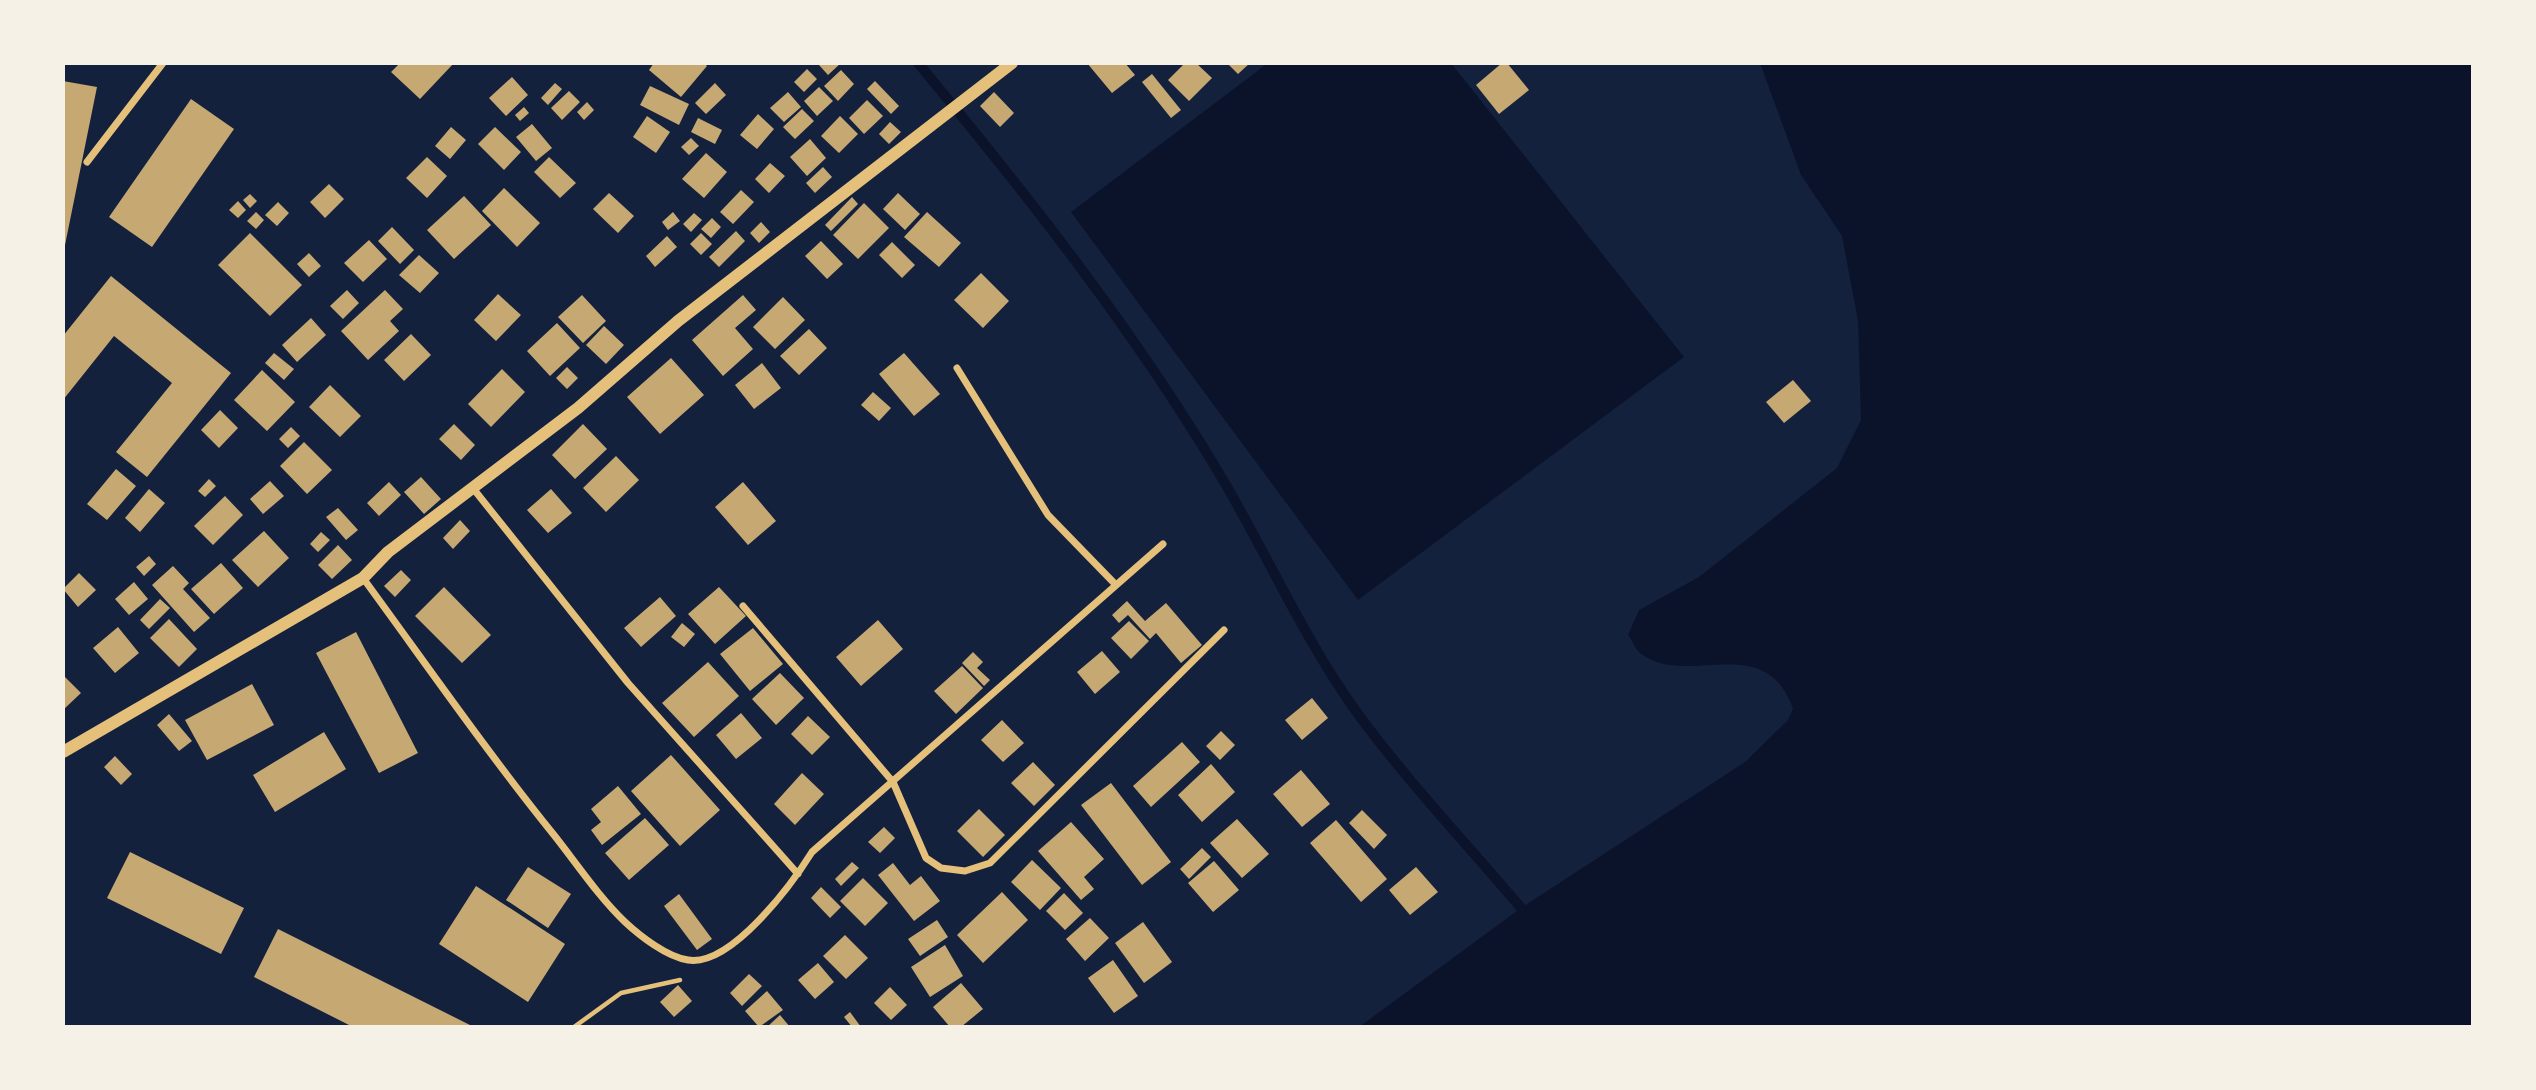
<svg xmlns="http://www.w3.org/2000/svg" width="2536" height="1090" viewBox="0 0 2536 1090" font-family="'Fira Sans',sans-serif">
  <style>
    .water { fill: #0b132b }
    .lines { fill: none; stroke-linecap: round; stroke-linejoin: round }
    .stream { stroke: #0b132b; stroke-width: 10 }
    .building { fill: #c6a872 }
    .path { stroke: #e5c07b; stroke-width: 4.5 }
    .minor { stroke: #e5c07b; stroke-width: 7 }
    .tertiary { stroke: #e5c07b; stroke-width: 12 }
  </style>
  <rect width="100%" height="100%" fill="#14213d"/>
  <path class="water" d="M1268 63H1451L1684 357 1358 600 1071 212Z
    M1760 63H2473V1027H1359L1521 908 1745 762 1788 720 1793 709C1765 628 1686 690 1640 653 1635 649 1632 640 1628 635L1639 610 1699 577 1837 468 1861 420 1858 321 1842 236 1801 175Z"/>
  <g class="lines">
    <path class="stream" d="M918 63C1029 197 1138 335 1226 485 1270 561 1306 642 1358 714 1408 782 1467 844 1521 908"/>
  </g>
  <path class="building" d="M400 63H454L420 99 391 72Z
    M654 63H704L707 66 681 97 649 70Z
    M822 63H841L828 75 819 65Z
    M1087 63H1125L1135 75 1112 93Z
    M1185 63H1196L1212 78 1189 101 1168 80Z
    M1227 63H1250L1238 74Z
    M1502 63H1507L1529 90 1499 114 1476 85Z
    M807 69 817 79 804 92 794 82Z
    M841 70 854 84 838 101 824 86Z
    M1152 74 1181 110 1171 118 1142 82Z
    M512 77 528 95 506 116 489 98Z
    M63 81 97 87 64 250H63Z
    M875 81 899 106 891 114 867 89Z
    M555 83 562 89 548 105 541 98Z
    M715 83 726 95 706 114 695 103Z
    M650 86 689 104 679 125 640 105Z
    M819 87 833 101 817 116 804 101Z
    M569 91 580 102 562 120 551 108Z
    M788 92 801 107 784 122 770 108Z
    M994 92 1014 113 1000 127 980 106Z
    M191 99 234 129 152 247 109 217Z
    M867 100 883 116 864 134 849 118Z
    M587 102 594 110 584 120 577 112Z
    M524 107 529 113 520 121 515 115Z
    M802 109 814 121 795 139 783 127Z
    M758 114 774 129 757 149 740 135Z
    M647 116 670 132 656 153 633 137Z
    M840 116 858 134 839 153 821 136Z
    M698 118 722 130 715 144 691 132Z
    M890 122 901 132 889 144 879 134Z
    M532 124 552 148 536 161 516 137Z
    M451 127 466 140 450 159 435 146Z
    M495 127 521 152 504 170 478 144Z
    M691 138 699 146 689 155 681 147Z
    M810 139 826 158 807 176 790 157Z
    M706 153 727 172 704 198 682 179Z
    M427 157 447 176 427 198 406 178Z
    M549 157 576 183 560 198 534 172Z
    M770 163 785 176 769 193 755 179Z
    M823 167 832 177 815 193 806 183Z
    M329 184 344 199 325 218 310 202Z
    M504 188 540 223 517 247 482 211Z
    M741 190 754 202 733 224 720 212Z
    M609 193 634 216 618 233 593 209Z
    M898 193 920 214 905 230 883 209Z
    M250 194 257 201 250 208 243 200Z
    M464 196 491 225 454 259 427 230Z
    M852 197 858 204 831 231 825 225Z
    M238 201 246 210 238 218 229 210Z
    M278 202 289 213 277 226 265 215Z
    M864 203 889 228 858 259 833 235Z
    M256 212 264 220 256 229 247 221Z
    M673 212 680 221 668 230 662 222Z
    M927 212 961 243 939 267 904 237Z
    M694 213 702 220 691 232 683 224Z
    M712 218 721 227 711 238 701 229Z
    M761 222 770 232 759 243 750 233Z
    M392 227 414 250 400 264 378 241Z
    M736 231 745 241 719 267 709 257Z
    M250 233 302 285 270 316 218 265Z
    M701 233 712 244 701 255 690 244Z
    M667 236 677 247 655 267 646 256Z
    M369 240 387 259 363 282 344 263Z
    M821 241 843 264 827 279 805 256Z
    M892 242 915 265 902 278 879 255Z
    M309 253 321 266 309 277 297 264Z
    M419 255 439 273 420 293 399 275Z
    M981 273 1009 301 983 328 954 300Z
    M111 276 231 373 147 477 116 452 172 383 114 336 63 400V336Z
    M347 290 359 303 343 319 330 306Z
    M385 290 403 309 390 321 399 331 368 360 341 331Z
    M498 294 521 315 496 341 474 320Z
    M582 295 606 321 583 343 558 317Z
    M743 295 756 310 735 328 753 349 723 376 692 340Z
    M783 297 805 320 775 349 753 327Z
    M311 318 326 335 297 362 282 345Z
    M557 323 580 348 550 376 527 351Z
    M604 326 624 345 606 364 586 345Z
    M809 329 827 348 799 375 780 356Z
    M411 334 431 355 404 381 384 360Z
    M274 353 294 369 284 380 265 363Z
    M904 353 940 394 914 416 879 374Z
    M671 358 704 395 660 434 627 397Z
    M762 363 781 388 754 409 735 385Z
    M567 367 578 378 567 389 556 378Z
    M502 369 525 392 491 427 468 404Z
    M262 370 295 402 267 431 234 400Z
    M1793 380 1811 401 1784 423 1766 402Z
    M330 385 361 416 340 437 309 407Z
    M873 392 891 408 879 421 861 405Z
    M220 410 238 428 219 448 201 430Z
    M454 424 475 445 461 460 439 439Z
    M583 424 607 449 575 479 552 455Z
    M291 427 300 436 288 448 279 439Z
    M304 442 332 470 307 494 280 466Z
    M616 456 639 480 606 512 583 488Z
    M116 469 136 486 107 520 87 504Z
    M421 477 441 499 424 514 404 492Z
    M209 479 216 486 205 497 198 491Z
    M270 481 284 496 263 514 250 499Z
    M389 482 401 495 379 516 367 503Z
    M743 482 776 521 748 545 715 507Z
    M149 489 165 503 140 532 125 518Z
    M551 489 572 513 548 533 527 510Z
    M225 496 243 515 213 545 194 526Z
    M338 508 358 530 346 540 326 517Z
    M460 520 470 531 453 549 443 538Z
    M264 531 289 558 258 587 232 560Z
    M321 532 330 540 318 552 310 544Z
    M338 545 352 560 332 579 318 565Z
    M149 556 156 564 144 576 136 567Z
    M221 563 243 588 214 614 191 589Z
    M173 566 189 583 183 589 210 618 194 632 152 585Z
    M401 570 411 580 395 597 384 586Z
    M79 573 96 590 78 607 63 589Z
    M134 582 148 599 129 615 115 599Z
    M444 587 491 635 462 663 415 616Z
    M719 587 746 616 715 644 688 614Z
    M660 597 676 616 641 647 624 628Z
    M160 599 170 608 149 629 140 620Z
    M1127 601 1145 621 1166 603 1202 645 1181 663 1156 633 1150 639 1128 615 1119 623 1112 615Z
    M169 619 197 649 179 667 150 638Z
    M878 620 903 649 861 686 836 657Z
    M1129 621 1149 641 1131 659 1111 638Z
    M682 623 695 634 684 647 671 637Z
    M118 627 139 653 115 673 93 648Z
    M753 628 783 664 750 691 720 654Z
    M356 632 418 753 379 773 316 653Z
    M1102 651 1120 672 1095 694 1077 672Z
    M973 652 983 662 977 668 990 680 984 686 962 663Z
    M708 662 739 696 694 737 662 703Z
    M962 666 983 688 956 714 934 691Z
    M780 673 804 698 776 725 752 699Z
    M63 675 81 693 63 710Z
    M252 684 274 725 207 760 185 720Z
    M1312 698 1328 718 1302 740 1285 720Z
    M741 713 762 738 736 759 716 735Z
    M169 714 192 741 179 751 157 725Z
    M808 716 830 737 812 755 791 734Z
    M1002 720 1024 743 1003 762 981 740Z
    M1221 731 1235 745 1220 760 1206 746Z
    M324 732 346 769 275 812 253 775Z
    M1182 742 1200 762 1151 807 1133 786Z
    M671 755 720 810 680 846 631 791Z
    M115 756 132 774 121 785 104 767Z
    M1033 762 1055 785 1034 806 1011 783Z
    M1211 764 1235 792 1202 822 1178 795Z
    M1301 770 1330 804 1302 827 1273 794Z
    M802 773 824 794 795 825 774 804Z
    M1111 783 1171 862 1142 885 1081 805Z
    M618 786 641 814 602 845 591 830 601 822 591 809Z
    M979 809 1005 835 983 857 957 831Z
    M1362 810 1387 835 1374 849 1349 823Z
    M645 818 669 845 629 880 605 853Z
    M1237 819 1269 854 1242 878 1210 843Z
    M1336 820 1387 879 1361 902 1310 843Z
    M1071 822 1104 859 1084 877 1094 889 1081 900 1038 851Z
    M884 827 895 838 880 853 868 842Z
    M1202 848 1211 857 1189 879 1180 869Z
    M130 852 244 908 221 954 107 898Z
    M1032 860 1061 888 1040 910 1011 882Z
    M1214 861 1239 890 1213 912 1188 883Z
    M852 862 859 868 841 886 835 879Z
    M893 863 910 885 921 876 940 901 914 921 878 875Z
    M528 867 571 894 548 928 506 900Z
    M1416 867 1438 892 1410 915 1389 890Z
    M863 878 888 903 865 926 840 901Z
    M476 886 565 944 528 1002 439 944Z
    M821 887 841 907 830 918 811 898Z
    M1002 892 1028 920 983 963 957 935Z
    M1064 893 1083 913 1065 930 1046 911Z
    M679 894 712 939 697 950 664 906Z
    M1090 918 1109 938 1085 961 1066 939Z
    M937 920 948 937 920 956 908 939Z
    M1143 922 1172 962 1144 983 1115 943Z
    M278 929 474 1027H353L254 977Z
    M845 935 868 958 846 979 823 956Z
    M945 945 963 976 930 997 911 967Z
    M1113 960 1138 996 1114 1013 1088 978Z
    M818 963 834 982 815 999 798 980Z
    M749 974 762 986 742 1006 730 993Z
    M961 983 983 1009 961 1027H950L933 1007Z
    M678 985 692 1001 674 1017 660 1002Z
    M890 987 907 1005 891 1020 874 1003Z
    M767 991 783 1010 759 1027 745 1011Z
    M850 1012 861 1027H852L844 1017Z
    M780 1015 790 1027H767Z"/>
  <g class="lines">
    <path class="path" d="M574 1027 621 993 680 980"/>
    <path class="minor" d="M87 162 163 63
      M957 368 1048 515 1116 585
      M472 487 628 683 798 874
      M363 578C426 664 487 752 554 835 577 864 598 896 625 922 640 936 667 957 688 960 731 967 792 884 812 852L1163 544
      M743 606 893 782 926 858 941 868 965 871 990 863 1224 630"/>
    <path class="tertiary" d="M63 752 363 578 388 552 578 408 678 321 1012 63"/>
  </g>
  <rect width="2536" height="1090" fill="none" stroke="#f6f1e7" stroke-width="130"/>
</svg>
